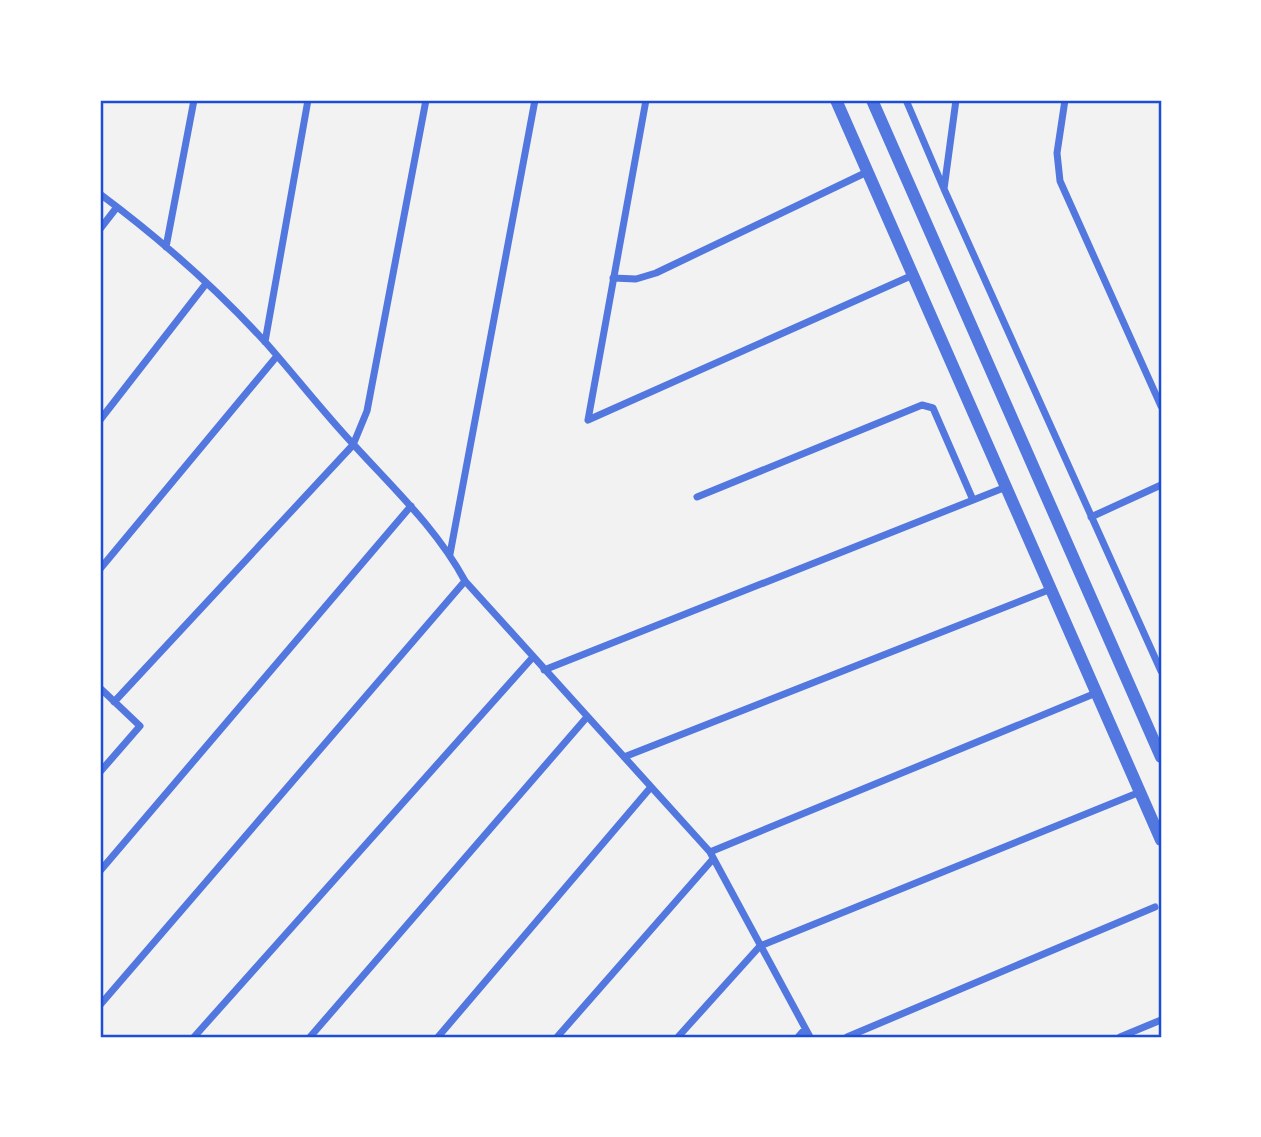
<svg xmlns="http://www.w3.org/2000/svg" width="1261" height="1137" viewBox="0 0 1261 1137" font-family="'PT Serif',serif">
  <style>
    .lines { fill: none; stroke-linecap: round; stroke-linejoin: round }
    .minor { stroke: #5277de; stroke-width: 7 }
    .tertiary { stroke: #5277de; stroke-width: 12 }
    .neatline { fill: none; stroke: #1d4ed8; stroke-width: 2.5 }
  </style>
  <rect width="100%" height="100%" fill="#f2f2f2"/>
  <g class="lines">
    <path class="minor" d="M906 100 944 189
      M956 100 944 189 1161 671
      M1065 100 1057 153 1060 181 1161 406
      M100 194C159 238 217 289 267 344 296 377 324 413 354 445 394 489 437 529 465 581L710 852 810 1037
      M100 229 117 207
      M166 247 194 100
      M613 278 636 279 656 273 867 172
      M265 342 308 100
      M100 420 205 285
      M588 420 913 275
      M588 420 646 100
      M697 497 922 405 933 408 973 500
      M1091 517 1161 485
      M450 554 535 100
      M100 569 277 356
      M544 670 1006 487
      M100 688 140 726 100 772
      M114 702 353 445 367 411 426 100
      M624 757 1051 589
      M710 852 1096 693
      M100 871 411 506
      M100 1005 465 581
      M194 1037 533 657
      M310 1037 587 717
      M438 1037 651 787
      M557 1037 713 859
      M678 1037 760 946 1140 792
      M798 1037 805 1029
      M847 1037 1155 907
      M1120 1037 1161 1020"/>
    <path class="tertiary" d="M836 100 1161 840
      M872 100 1161 757"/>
  </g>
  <rect width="1261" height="1137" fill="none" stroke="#ffffff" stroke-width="203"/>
  <rect x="102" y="102" width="1058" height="934" class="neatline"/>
</svg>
